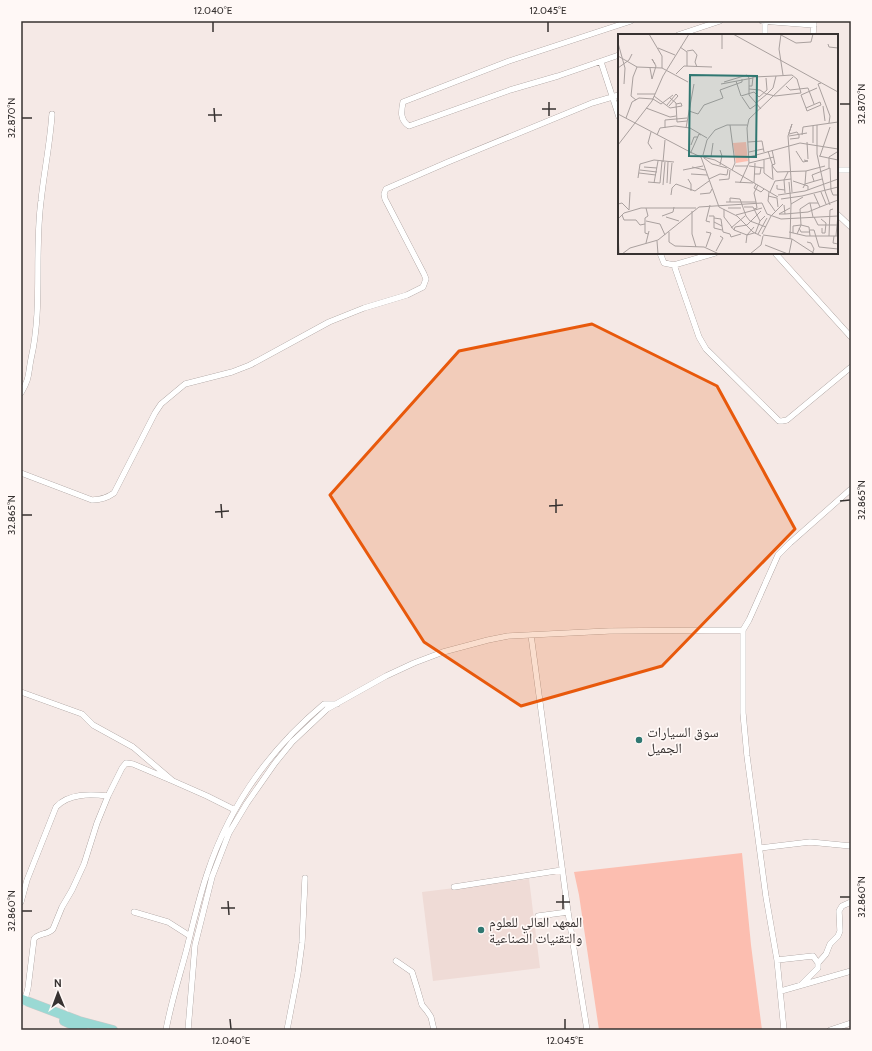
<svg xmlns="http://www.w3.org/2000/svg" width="872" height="1051" viewBox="0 0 872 1051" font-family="Cabin,'Noto Naskh Arabic',sans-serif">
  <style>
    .built { fill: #efdbd6 }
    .green { fill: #fcbeb0 }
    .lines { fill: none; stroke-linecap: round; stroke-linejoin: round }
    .minor-casing { stroke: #988d8a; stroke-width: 6 }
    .primary-casing { stroke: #cbcac9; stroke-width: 10 }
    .minor { stroke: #fff; stroke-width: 5.5 }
    .primary { stroke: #9ad9d4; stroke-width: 9 }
    .marked { fill: #e8590c; fill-opacity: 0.2; stroke: #e8590c; stroke-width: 3; stroke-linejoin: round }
    .ticks { fill: none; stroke: #373231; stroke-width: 1.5 }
    .poi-dot { fill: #2f7771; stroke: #fff8f6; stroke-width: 1.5 }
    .labels { text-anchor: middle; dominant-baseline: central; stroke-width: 3.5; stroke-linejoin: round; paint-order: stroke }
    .poi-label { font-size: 14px; fill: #373231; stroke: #fff8f6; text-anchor: start }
    .inset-road { fill: none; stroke: #a9a09e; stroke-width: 1 }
    .view { fill: #2f7771; fill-opacity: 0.15; stroke: #2f7771; stroke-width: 2 }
    .inset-edge { fill: none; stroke: #373231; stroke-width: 2 }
    .neatline { fill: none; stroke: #373231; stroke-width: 1.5 }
    .ticks-label { font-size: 10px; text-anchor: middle; fill: #373231 }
  </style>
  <rect width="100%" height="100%" fill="#f5e9e6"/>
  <path class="built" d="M529 879 540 968 433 981 422 892Z"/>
  <path class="green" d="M742 853 751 945 762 1030H599L579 895 574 872Z"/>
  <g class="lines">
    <defs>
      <path id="minor" d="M762 21 814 25
        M678 35 720 21
        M765 35V21
        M813 35 814 21
        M619 55 558 76 510 90 409 126C400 120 401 112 403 102L509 61 631 21
        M601 62 619 117
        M837 170H851
        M837 214 851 227
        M660 253 664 263 674 265 715 253
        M775 253 851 337
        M674 265 699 337 706 349 779 421H782L787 420 851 367
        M21 393C30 378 28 374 31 359 43 307 34 254 41 201 44 172 50 144 52 114
        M21 473 92 500C101 500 107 498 114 493L155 413 161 404 185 384 232 372 250 365 329 322 364 308 407 295 423 287 426 279 424 274 385 199 384 194 386 189 448 162 592 103 619 95
        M531 635 568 912 587 1030
        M21 692 82 714 93 725 133 747 173 781 207 796 235 810
        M760 848 810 842 851 846
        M454 887 562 870
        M21 902 27 880 56 807C69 793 91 794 108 796
        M134 912 168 922 190 936
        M538 916 568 912
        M777 960 813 956 818 963V968L801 985
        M396 961 412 972 417 988 422 1005 427 1011 431 1017 434 1030
        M818 963 826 954 830 944 838 936 840 931 839 911 842 906 851 902
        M781 991 851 971
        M24 1003 28 988 34 939C38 933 48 935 53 929L62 907 72 890 84 864 97 823 108 796 122 768 126 763 133 764 173 781
        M166 1030C171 1002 180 975 187 948 193 923 199 898 207 874 229 807 270 749 324 704H337
        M188 1030 195 945 212 877 229 833 247 803 275 763 292 742 327 709 386 676 414 663 443 652 488 640 508 636 609 631 743 630
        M287 1030 298 973 302 943 305 878
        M784 1030 777 960 766 897 747 756 743 713V630L749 620 778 555 790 543 851 489
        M830 1030 851 1023"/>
      <path id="primary" d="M21 999 79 1021 113 1030
        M64 1021 83 1030"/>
    </defs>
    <use href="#minor" class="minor-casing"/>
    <use href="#primary" class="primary-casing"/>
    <use href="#minor" class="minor"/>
    <use href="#primary" class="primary"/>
  </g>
  <path class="marked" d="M592 324 717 386 795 529 662 666 521 706 424 642 330 495 459 351Z"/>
  <path class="ticks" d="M213 22V32M548 22V32M549 102V116M840 104H850M214 108 215 122M542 109H556M208 115H222M22 118H32M556 499V513M840 501 850 500M221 504 222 518M549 506 563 505M215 512 229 511M22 515H32M563 895V909M840 897H850M228 901 229 915M556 902H570M221 908H235M22 911H32M230 1019 231 1029M565 1019V1029"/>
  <g class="poi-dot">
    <circle cx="639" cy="740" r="4"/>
    <circle cx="481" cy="930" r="4"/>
  </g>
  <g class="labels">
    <g class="poi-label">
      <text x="647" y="732">سوق السيارات<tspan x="647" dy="16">الجميل</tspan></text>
      <text x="489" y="922">المعهد العالي للعلوم<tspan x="489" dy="16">والتقنيات الصناعية</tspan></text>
    </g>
  </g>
  <g transform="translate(618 34)">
    <rect width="220" height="220" fill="#f5e9e6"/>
    <path d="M128 108 130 127 118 129 115 109Z" fill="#fcbeb0"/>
    <path class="inset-road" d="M31 0 44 22V34L70 48M115 0 220 58M163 0 161 15 165 41M163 1 178 9 193 8 195 0M0 9 7 34 6 50M210 10 211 13 220 14M62 13 69 18V32M40 14 57 21M104 15V0M69 17 75 16 79 21 77 28 79 33M0 22 19 33 44 34M37 30 34 25 38 32M0 34 11 26 14 20M32 34 34 45 38 32M58 40 66 32 94 33M135 43 158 42M131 44V61L143 75M118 47 123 62 136 58 141 63 149 56 148 44M106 48 129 41 131 44M203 49 200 50 212 82 211 89M103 50 135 44M131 52H134L135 43M168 52 172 56 190 54 196 70M131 55 142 56 148 60H149L157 62 183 59 179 45 174 41 158 42 155 54 149 60 138 69M19 60H37M183 61 199 54M183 61 188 74M36 62 52 74 64 72 63 69 58 70M124 63 132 75 139 70M52 64 58 69 59 88 69 87M35 65 43 70 55 61M18 66 13 62 15 43 19 33M49 71 58 60 60 62M51 72 60 62M205 72 207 87M28 74 52 83 58 82M71 77 80 80 86 71 105 64 102 56 124 48V45M189 77 188 74 202 68M189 77 203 71 202 68M0 80 74 119M8 84 14 68 21 64 35 65M112 91 117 129 114 136M199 91V120L207 157M47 94V86L69 84M68 94 76 50M33 98 30 109 34 115M171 99 174 90 170 102 174 158M171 100 179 98 181 101V104L172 105M39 101 42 94 57 92 72 94 89 104M184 101 185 93 220 88M171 102 189 99M130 108 144 107 146 118M189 108 190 125M195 109V92M0 111 34 67 45 42 71 0M73 111 76 103H80M102 116 104 122 102 131M154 116 157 130 154 131M150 117 155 133 159 138 188 137 207 132M178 117 185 128 190 127 186 126M72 118 83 123 101 173 119 182 135 198 143 202M73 118 81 100 83 101M131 118 145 115M85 121 89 106 97 96 109 91H129M201 122 220 126M202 122 212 93M85 123 97 126 160 163M93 123 95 109M131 123 182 109 220 115M86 124 94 130 109 134M146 126V139L154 145M45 128 47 106M131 129 156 123M154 131 155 146M117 132H130M131 132 146 134M26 133 39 134M74 133 87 136M211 134V123L219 118M22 136 39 138M65 136 85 132M21 139 38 141M73 140 89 141M136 140H142L143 134M20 144 22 130 36 126 56 128M70 145 73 150V157M91 145 102 140 109 141 110 135M101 146 111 145 112 136M175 147 190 152V156M196 147 194 141 212 134 213 156 215 161H220M30 148 42 149 44 127M117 148 135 149M171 148 173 170 172 205M36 149 40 127M49 149 50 128M122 149 131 129 129 94 131 85 175 43M136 149 137 129M52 150 54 129M138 150 136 154 143 158 146 155M187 150 188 137M45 151 47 128M159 151V155L167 156M220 153V112M185 154 187 150 204 145M207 157 212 171M151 158 150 167 157 177M152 158 157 147 173 145M203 158 208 170M167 159 166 146 170 138M82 160 92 159 94 155M196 160 202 173 220 166M53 161 54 154 58 150 77 157 91 147M160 161 187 157 220 145M150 162 159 164 160 173M184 162 220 153M163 165 184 162M108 168H138L139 174 136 175M112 168V164L122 165 128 182 132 187 148 193M138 168 136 159 140 151M144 169 149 180 163 185 220 182M192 169 195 183M0 170 4 169 11 176M173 170 185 163M166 171 167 180 190 178 202 173M126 173H135L142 187M110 174H123M106 175V183L116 196 129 201 136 193M11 176 12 158M74 177V200L78 213M167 180H161L172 174M4 181 6 186H18L22 191 27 190V184L30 182 28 174M118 181 144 174M44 182 55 178 56 173M91 182H96V194L104 196M48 183 61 187M196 183 200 191H220M96 184 103 185 104 192M0 185 6 179 23 174H78M203 185 208 189 207 199H204V194M28 187 42 190 47 201M92 188 88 187 92 171M96 188 104 192 105 198 112 200 113 203 123 200M27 190V199L30 200M113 194 127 182M181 194 183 198H192M116 196 117 193 129 191 143 177M192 196H196L201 213 220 215M0 197 1 220M51 198V208L57 212 86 213 101 220M171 198 188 202H220M175 199V192L183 191 179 200M137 200 142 187 147 182M140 200 149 184M144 200 153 182 165 170M145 201 174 205 197 220M192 202 191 193 183 191 182 175 191 169H200M211 202 212 176 215 175M216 202 215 209 220 210M218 202 220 180M39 207 40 220M189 208 193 209 196 215 194 220M28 209 31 197M128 209 129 201 136 199M147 211 170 220M88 213 93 199 88 198M98 217 105 204 102 202M4 220 12 214 40 206 81 173 144 169M132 220 143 211 145 202M171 220 174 205"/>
    <path class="view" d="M72 41 139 42 138 123 71 122Z"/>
    <rect width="220" height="220" class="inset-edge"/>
  </g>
  <rect width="872" height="1051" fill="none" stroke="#fff8f6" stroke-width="44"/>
  <g transform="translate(58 993) rotate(359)" stroke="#fff8f6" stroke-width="3" paint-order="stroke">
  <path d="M0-3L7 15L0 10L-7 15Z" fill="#373231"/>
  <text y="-6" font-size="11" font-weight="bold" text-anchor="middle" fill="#373231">N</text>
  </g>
  <rect x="22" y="22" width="828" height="1007" class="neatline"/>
  <g class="ticks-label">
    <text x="213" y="14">12.040°E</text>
    <text x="548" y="14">12.045°E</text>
    <text transform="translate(861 104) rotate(-90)" y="4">32.870°N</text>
    <text transform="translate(11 118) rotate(-90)" y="4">32.870°N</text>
    <text transform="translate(861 500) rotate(-90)" y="4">32.865°N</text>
    <text transform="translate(11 515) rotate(-90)" y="4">32.865°N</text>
    <text transform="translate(861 897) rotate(-90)" y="4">32.860°N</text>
    <text transform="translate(11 911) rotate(-90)" y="4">32.860°N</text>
    <text x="231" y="1044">12.040°E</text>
    <text x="565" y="1044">12.045°E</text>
  </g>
</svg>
